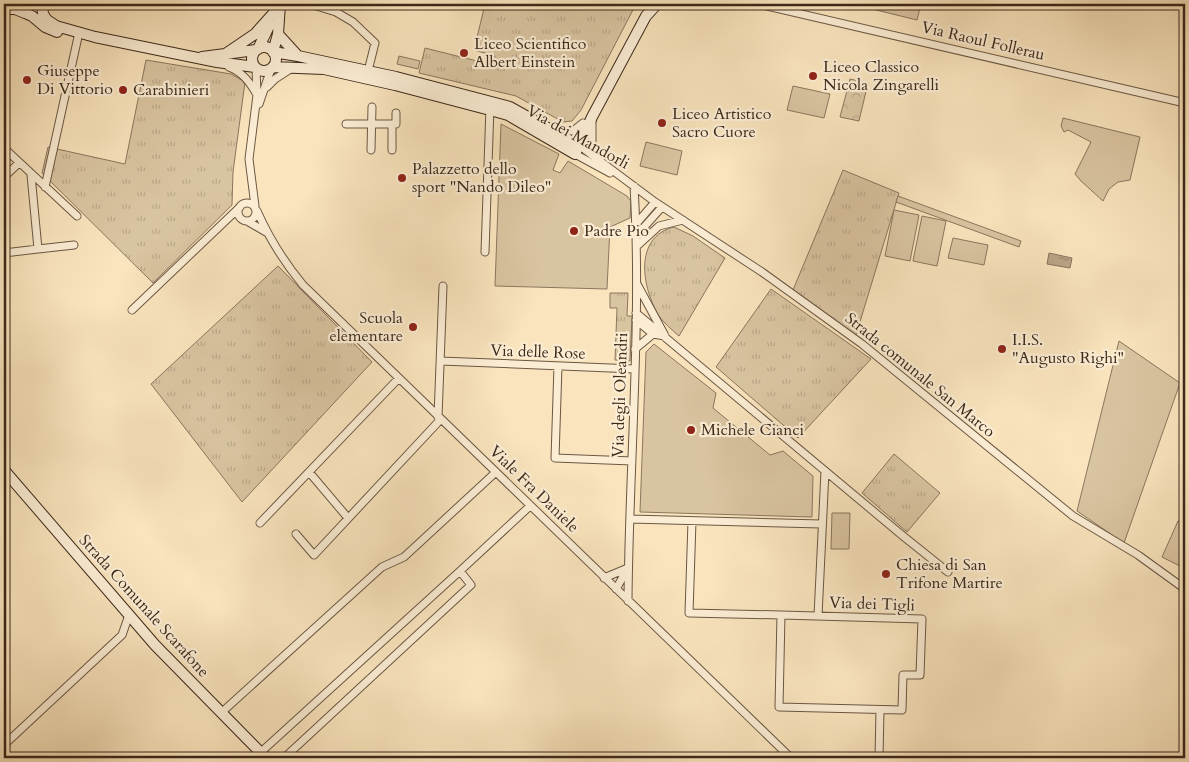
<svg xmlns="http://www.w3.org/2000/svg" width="1189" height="762" viewBox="0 0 1189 762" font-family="Cardo,serif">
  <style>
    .grass { fill: url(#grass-tufts); stroke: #8a765e }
    .park { fill: url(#park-crowns); stroke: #8a765e }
    .garden { fill: #d9c4a1; stroke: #8a765e }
    .water { fill: url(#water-ripples); stroke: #87725b }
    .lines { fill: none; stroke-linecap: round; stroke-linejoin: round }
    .street-casing { stroke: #6b5743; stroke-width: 9 }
    .secondary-casing { stroke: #3c281a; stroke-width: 12 }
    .street { stroke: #fbedd4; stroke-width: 7 }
    .secondary { stroke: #fbedd4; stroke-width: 10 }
    .poi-dot { fill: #8f2418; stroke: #fbedd4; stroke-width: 2 }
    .labels { text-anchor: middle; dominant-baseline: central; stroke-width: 4.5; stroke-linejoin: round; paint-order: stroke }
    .street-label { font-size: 16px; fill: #3c281a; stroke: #fbedd4 }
    .poi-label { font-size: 16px; fill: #3c281a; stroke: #fbedd4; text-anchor: start }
  </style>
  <defs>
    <pattern id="grass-tufts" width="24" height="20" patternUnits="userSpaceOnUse" patternTransform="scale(1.25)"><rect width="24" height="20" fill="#d9c4a1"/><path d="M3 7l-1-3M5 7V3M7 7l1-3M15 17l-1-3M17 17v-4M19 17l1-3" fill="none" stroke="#bba88a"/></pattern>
    <pattern id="park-crowns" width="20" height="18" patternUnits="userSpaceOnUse" patternTransform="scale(1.25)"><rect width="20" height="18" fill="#d9c4a1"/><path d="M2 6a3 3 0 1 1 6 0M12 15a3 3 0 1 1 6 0" fill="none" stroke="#bba88a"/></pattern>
    <pattern id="water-ripples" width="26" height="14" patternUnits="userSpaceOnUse" patternTransform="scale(1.25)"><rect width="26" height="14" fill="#b9a486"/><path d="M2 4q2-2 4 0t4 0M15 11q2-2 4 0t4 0" fill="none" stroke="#98866d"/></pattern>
  </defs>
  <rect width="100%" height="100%" fill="#f9e4bd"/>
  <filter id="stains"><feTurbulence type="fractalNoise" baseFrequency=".004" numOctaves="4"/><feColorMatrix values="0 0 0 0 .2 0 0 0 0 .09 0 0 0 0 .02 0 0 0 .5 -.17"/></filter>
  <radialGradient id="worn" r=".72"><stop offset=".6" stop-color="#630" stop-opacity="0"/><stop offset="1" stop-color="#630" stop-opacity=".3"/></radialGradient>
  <path class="grass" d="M485 4H547L574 10 576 4H636L581 110 572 121 563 122 516 96 419 73 425 48 493 65 495 56 474 50Z
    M399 56 420 61 418 69 397 64Z
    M146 60 231 74 245 82 233 172 232 205 153 283 42 173 48 147 125 164Z
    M843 170 899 193 856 335 793 290Z
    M674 227 693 236 725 258 679 336C672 330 664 323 659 316 642 288 633 237 674 227Z
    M278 266 372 362 242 502 151 384Z
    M771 289 871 359 798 438 716 367Z
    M610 293H628L627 316H632L630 361 615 360 617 308H610Z
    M894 454 940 493 907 532 862 493Z"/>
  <path class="park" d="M850 79 868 83 859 121 840 117Z"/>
  <path class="garden" d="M865 4H921L917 20 864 7Z
    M793 86 830 94 824 118 787 110Z
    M1063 118 1140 137 1130 180 1118 182 1109 189 1103 201 1081 181 1075 174 1091 142 1068 130 1064 132 1061 126Z
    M501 124 559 154 553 170 560 173 568 161 627 196 631 201 630 218 610 227 607 289 495 286Z
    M646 142 682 151 677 175 640 166Z
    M898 196 1021 241 1019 247 896 202Z
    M894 210 919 215 910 261 885 256Z
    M922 216 946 221 937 266 913 261Z
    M953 238 988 245 984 265 948 258Z
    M1119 341 1180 383 1124 543 1077 511Z
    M654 344 716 393 713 408 770 455 783 451 813 476 812 517 640 512 646 352Z
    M832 513H850L849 549H831Z
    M1178 521 1185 524V560L1182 567 1162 557Z"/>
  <path class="water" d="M1049 253 1072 258 1070 268 1047 264Z"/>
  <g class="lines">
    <defs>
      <path id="street" d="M310 4 336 12 353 22 375 43 368 71
        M758 4 1185 103
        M229 67C242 72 249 81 256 93
        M267 87 275 79 292 68
        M259 104 271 69
        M592 121V155
        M346 124H392
        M556 131H573L583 123
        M570 144 585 125
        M580 146 655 202 762 272 862 344 1073 516 1138 555 1185 589
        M4 148 77 216
        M371 150 372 107
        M392 150V124H396V113
        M575 154 610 173
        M31 175 38 249 74 245
        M4 177 19 163
        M45 187 78 37
        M238 212a9 9 0 1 1 18 0a9 9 0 1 1-18 0Z
        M255 206 249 159 257 95 256 68
        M257 211C269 238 284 262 303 285L791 758
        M247 221 266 232
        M636 224 655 202
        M637 235 662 207
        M637 246 659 226 683 220
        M485 252 490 107
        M4 253 38 249
        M637 284 664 334
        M132 310 240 207
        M636 313 903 536 948 572
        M636 320 653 334 665 336
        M635 349 653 334
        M441 361 634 369
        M558 366 555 458 632 461
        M438 417 443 286
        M309 472 348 518
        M630 519 821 524
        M692 521 689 613 781 615
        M260 523 399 378
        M296 534 314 555 441 419
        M604 578 628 568
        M616 589 628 568
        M628 601C629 463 642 324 634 186
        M781 615 922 619 920 675H903L902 710 779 707Z
        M818 616 825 471
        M221 713 382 567 404 557 496 472
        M4 745 122 635 129 615
        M261 752 460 571 530 506
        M284 758 471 585 460 571
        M879 758 880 710"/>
      <path id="secondary" d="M22 4V8L25 13 32 16 45 27 57 32
        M42 4 43 14 47 20 56 26 95 37 217 62 255 67
        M4 9H15L25 13
        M278 34 298 56
        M252 59a12 12 0 1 1 24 0a12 12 0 1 1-24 0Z
        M258 49 270 24
        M273 52 298 56 396 77 510 107 580 146
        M273 52 278 34 280 4
        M227 53 255 34 280 6
        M202 57 256 50
        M273 67 324 69 395 85 490 110 508 115 575 154 592 117 646 16 657 4
        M4 470 155 645 266 758"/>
    </defs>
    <use href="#street" class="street-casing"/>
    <use href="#secondary" class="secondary-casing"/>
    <use href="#street" class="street"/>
    <use href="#secondary" class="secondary"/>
  </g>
  <g class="poi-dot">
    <circle cx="464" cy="53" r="5"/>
    <circle cx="813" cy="76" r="5"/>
    <circle cx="27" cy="80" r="5"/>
    <circle cx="123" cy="90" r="5"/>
    <circle cx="662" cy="123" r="5"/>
    <circle cx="402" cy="178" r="5"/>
    <circle cx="574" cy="231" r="5"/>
    <circle cx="413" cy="327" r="5"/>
    <circle cx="1002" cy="349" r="5"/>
    <circle cx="691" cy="430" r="5"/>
    <circle cx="886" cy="574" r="5"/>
  </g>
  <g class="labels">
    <g class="street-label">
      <text transform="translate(983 41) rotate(13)">Via Raoul Follerau</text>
      <text transform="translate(578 137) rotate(29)">Via dei Mandorli</text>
      <text transform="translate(538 352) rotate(2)">Via delle Rose</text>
      <text transform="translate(920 375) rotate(39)">Strada comunale San Marco</text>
      <text transform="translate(620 395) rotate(-88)">Via degli Oleandri</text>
      <text transform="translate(534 489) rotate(44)">Viale Fra Daniele</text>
      <text transform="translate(872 604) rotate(2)">Via dei Tigli</text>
      <text transform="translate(144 606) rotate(48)">Strada Comunale Scarafone</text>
    </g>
    <g class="poi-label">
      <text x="474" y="44">Liceo Scientifico<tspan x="474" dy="18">Albert Einstein</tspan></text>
      <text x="823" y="67">Liceo Classico<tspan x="823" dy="18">Nicola Zingarelli</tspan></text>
      <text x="37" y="71">Giuseppe<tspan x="37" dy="18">Di Vittorio</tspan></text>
      <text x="133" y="90">Carabinieri</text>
      <text x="672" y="114">Liceo Artistico<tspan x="672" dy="18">Sacro Cuore</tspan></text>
      <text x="412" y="169">Palazzetto dello<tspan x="412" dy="18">sport "Nando Dileo"</tspan></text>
      <text x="584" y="231">Padre Pio</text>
      <text x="403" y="318" text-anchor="end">Scuola<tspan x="403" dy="18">elementare</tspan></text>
      <text x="1012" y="340">I.I.S.<tspan x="1012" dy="18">"Augusto Righi"</tspan></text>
      <text x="701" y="430">Michele Cianci</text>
      <text x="896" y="565">Chiesa di San<tspan x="896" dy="18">Trifone Martire</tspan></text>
    </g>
  </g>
  <rect width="1189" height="762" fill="none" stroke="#f9e4bd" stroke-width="20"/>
  <rect x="5" y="5" width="1179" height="752" fill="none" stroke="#3c281a" stroke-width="2.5"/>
  <rect x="10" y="10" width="1169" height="742" fill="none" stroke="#3c281a"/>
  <rect width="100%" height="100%" filter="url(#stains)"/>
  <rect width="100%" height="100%" fill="url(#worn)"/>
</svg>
